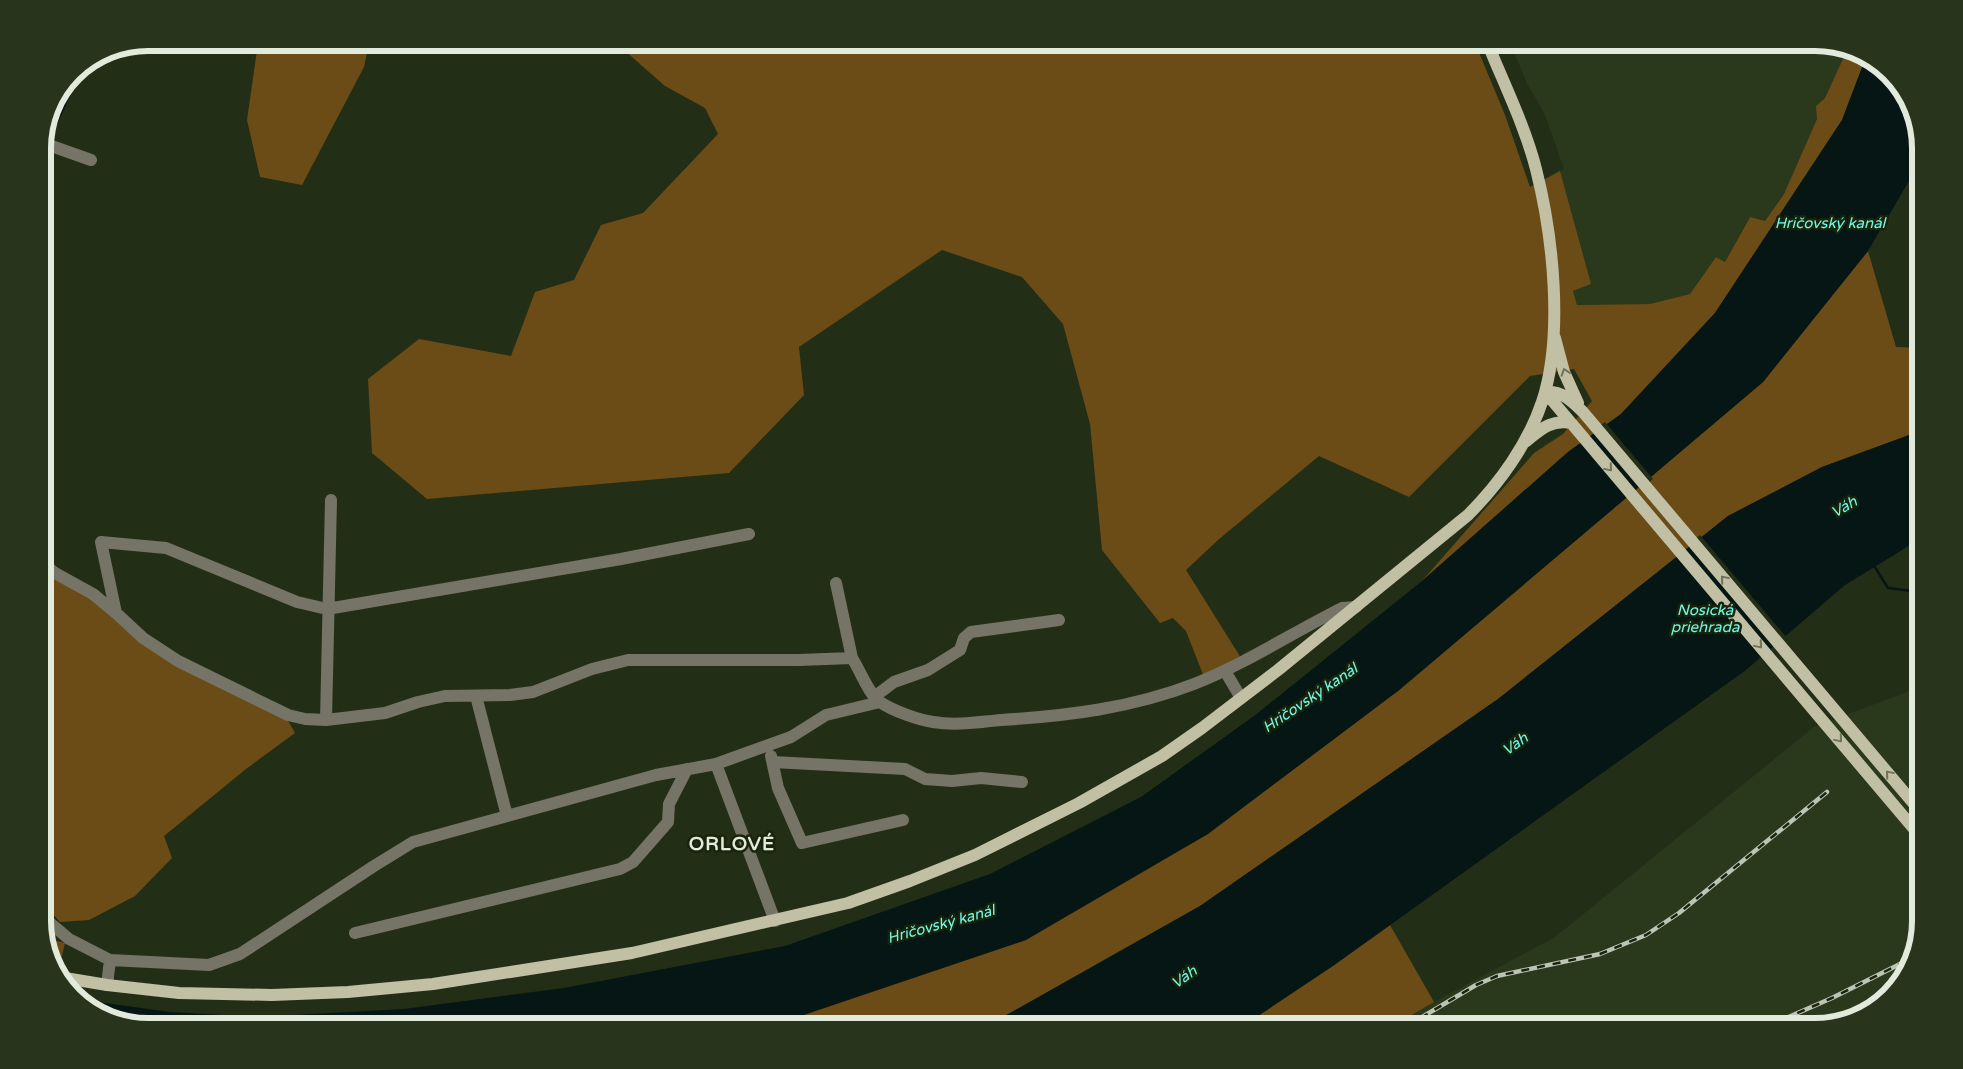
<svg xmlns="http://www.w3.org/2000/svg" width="1963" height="1069" viewBox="0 0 1963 1069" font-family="'Varela Round',sans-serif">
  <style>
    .built { fill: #2a391b }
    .green { fill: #6b4c16 }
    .water { fill: #051614 }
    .pier { fill: #232e17 }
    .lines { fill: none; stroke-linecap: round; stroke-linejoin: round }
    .stream { stroke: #051614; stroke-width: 2.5 }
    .minor { stroke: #757467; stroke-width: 12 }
    .major { stroke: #c1bfa4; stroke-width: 12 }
    .rail-casing { stroke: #bcc5b5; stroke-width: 4.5 }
    .rail { stroke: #19240d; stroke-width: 2.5; stroke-dasharray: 8; stroke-linecap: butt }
    .oneway { stroke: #6d7258 }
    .labels { text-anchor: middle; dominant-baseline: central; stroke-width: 5; stroke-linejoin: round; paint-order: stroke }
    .water-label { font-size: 15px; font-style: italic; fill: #71f9e8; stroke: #19240d }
    .district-label { font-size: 19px; font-weight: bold; letter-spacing: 1px; fill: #e1eadb; stroke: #19240d }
    .rim { fill: none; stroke: #e1eadb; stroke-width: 6 }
  </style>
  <rect width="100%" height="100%" fill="#232e17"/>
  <path class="built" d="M1815 42 1847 50 1825 98 1816 106 1817 119 1784 194 1765 221 1749 217 1725 262 1716 257 1690 294 1650 304 1577 305 1573 291 1590 284 1560 171 1564 169 1545 115 1527 83 1510 43Z
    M1920 687V921L1909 968 1886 993 1843 1013 1844 1016 1835 1020 1833 1017 1811 1026H1393L1434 1002 1555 937 1814 727Z"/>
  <path class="green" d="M258 43H369L364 67 302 185 260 177 247 120Z
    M616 43H1475L1505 115 1530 187 1560 171 1591 284 1573 291 1577 305 1650 304 1690 294 1716 257 1725 262 1750 217 1765 221 1784 194 1817 119 1816 106 1825 98 1847 50 1862 54 1866 57 1842 120 1715 313 1621 414 1568 452 1422 581 1534 453 1563 434 1592 401 1574 369 1530 376 1409 497 1319 456 1218 540 1186 570 1241 658 1204 677 1186 631 1173 618 1160 623 1102 550 1090 424 1063 324 1022 277 942 250 799 347 804 395 729 473 427 499 372 453 368 379 419 339 511 356 535 292 574 280 601 225 643 213 718 134 705 108 665 86Z
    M1868 251 1896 347 1920 348V431L1822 467 1728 516 1498 699 1200 906 987 1026H758L789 1020 1398 691 1763 382Z
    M43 569 92 599 126 630 287 719 295 733 246 769 164 836 172 858 135 896 89 920 60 922 43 903Z
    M1390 925 1434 1002 1393 1026H1243Z
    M46 938 65 943 60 964 55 963Z"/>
  <path class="water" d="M1866 57 1903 90 1920 141V162L1868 251 1763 382 1398 691 1208 834 1026 940 789 1020 758 1026H148L101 1015 83 1000 170 1012 257 1017 404 1009 564 988 785 946 990 874 1141 797 1254 716 1422 581 1568 452 1621 414 1715 313 1842 120Z
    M1920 431V539L1845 585 1746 670 1333 966 1243 1026H987L1200 906 1498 699 1728 516 1822 467Z"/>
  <path class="pier" d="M1605 422 1653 479 1641 489 1592 431Z
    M1700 535 1787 638 1775 648 1688 545Z"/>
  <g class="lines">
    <path class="stream" d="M49 140 81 69
      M43 156 46 148
      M1873 564 1888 588 1920 592"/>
    <path class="minor" d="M43 143 91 160
      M749 534 621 559 327 609 297 602 166 548 101 542 116 613 143 638 178 661 288 715 305 719 326 720 385 713 418 702 445 696 510 695 533 692 592 669 628 660H799L852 658C860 670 869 695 880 702 893 711 919 720 933 722 956 726 979 722 1001 720 1067 716 1132 708 1194 684 1245 664 1292 633 1342 608L1356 607
      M43 563 55 573 93 594 116 613
      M836 583 852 658
      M1225 671 1241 698
      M476 696 507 816
      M874 697 894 682 928 670 960 650 964 638 971 632 1059 620
      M326 720 331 500
      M771 756 778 788 802 843 903 820
      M773 762 905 769 925 779 952 781 981 778 1022 782
      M716 764 775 921
      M43 917 69 939 110 960 209 965 240 954 374 866 413 842 656 775 716 764 791 737 826 715 880 702
      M355 933 620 869 633 862 668 822 669 804 687 769
      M107 985 110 960"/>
    <path class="major" d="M1555 338 1564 372 1578 403
      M1545 392 1920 836
      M1545 392C1561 390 1572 401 1583 412L1920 811
      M1525 442C1540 430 1551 419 1571 423
      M59 977 107 985 179 993 272 995 348 992 433 984 632 953 848 903 910 881 975 855 1079 803 1162 756 1202 728 1278 670 1468 515C1499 484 1528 444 1542 402 1564 336 1553 236 1536 169 1525 126 1504 84 1487 42"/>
    <defs>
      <path id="rail" d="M1407 1026 1476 985 1497 976 1600 954 1646 935 1679 913 1827 792
        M1768 1026 1832 998 1912 958"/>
    </defs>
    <use href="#rail" class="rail-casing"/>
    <use href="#rail" class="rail"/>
  </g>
  <defs><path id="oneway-chevron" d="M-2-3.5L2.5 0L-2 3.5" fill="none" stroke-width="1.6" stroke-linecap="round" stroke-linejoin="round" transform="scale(1.25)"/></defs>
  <g class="oneway">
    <use href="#oneway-chevron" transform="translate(1565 372) rotate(-108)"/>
    <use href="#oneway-chevron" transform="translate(1609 468) rotate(50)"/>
    <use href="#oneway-chevron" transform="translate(1724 579) rotate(-130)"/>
    <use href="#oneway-chevron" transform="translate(1759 645) rotate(50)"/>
    <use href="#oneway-chevron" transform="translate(1839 739) rotate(50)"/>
    <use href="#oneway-chevron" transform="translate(1889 774) rotate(-130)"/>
  </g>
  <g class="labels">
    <g class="water-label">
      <text x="1830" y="223">Hričovský kanál</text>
      <text transform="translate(1844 507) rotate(-30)">Váh</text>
      <text x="1705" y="610">Nosická<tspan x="1705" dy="17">priehrada</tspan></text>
      <text transform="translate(1310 698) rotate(-34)">Hričovský kanál</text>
      <text transform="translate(1515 744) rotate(-35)">Váh</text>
      <text transform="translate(941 924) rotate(-15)">Hričovský kanál</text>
      <text transform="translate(1184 977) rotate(-35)">Váh</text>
    </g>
    <g class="district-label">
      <text x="732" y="844">ORLOVÉ</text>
    </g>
  </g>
  <path d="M0 0H1963V1069H0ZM148 51H1815A97 97 0 0 1 1912 148V921A97 97 0 0 1 1815 1018H148A97 97 0 0 1 51 921V148A97 97 0 0 1 148 51Z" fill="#29341d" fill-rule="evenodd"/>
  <path class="rim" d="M148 51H1815A97 97 0 0 1 1912 148V921A97 97 0 0 1 1815 1018H148A97 97 0 0 1 51 921V148A97 97 0 0 1 148 51Z"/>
</svg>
